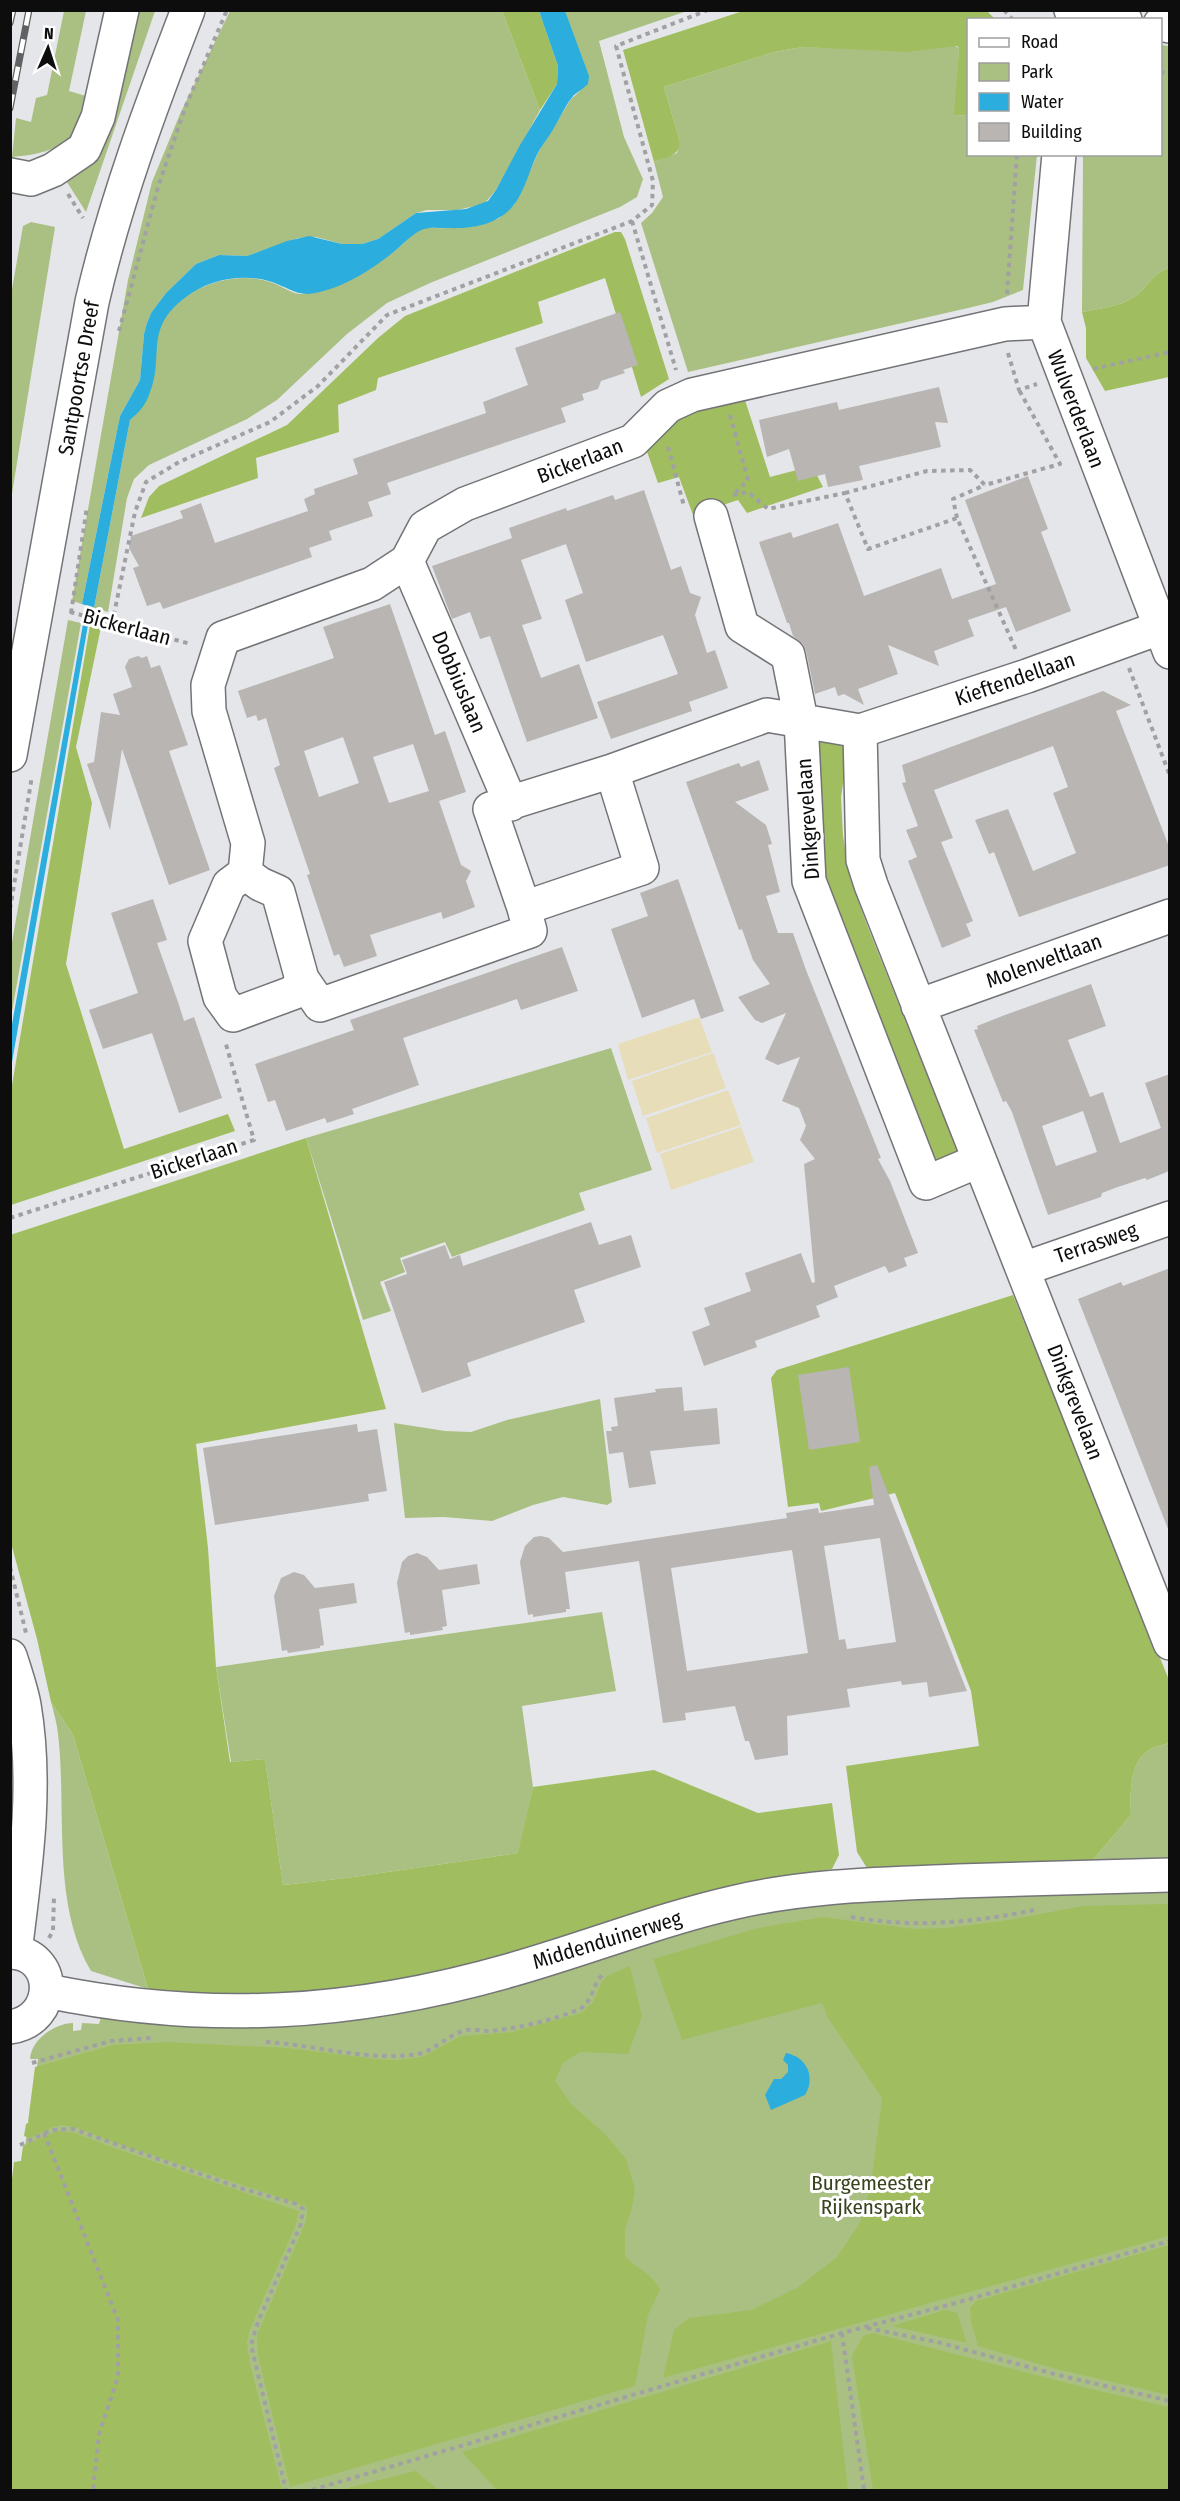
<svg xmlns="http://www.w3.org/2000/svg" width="1180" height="2501" viewBox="0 0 1180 2501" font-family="'Fira Sans Condensed',sans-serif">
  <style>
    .green { fill: #aac082 }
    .forest { fill: #a0be5f }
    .sand { fill: #e7ddb8 }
    .water { fill: #2baedd }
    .building { fill: #b8b5b3; fill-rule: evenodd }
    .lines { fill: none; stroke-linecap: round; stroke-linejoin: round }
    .minor-casing { stroke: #737477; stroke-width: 36 }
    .path { stroke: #a1a1a4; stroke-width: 4; stroke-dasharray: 4.5 4.5; stroke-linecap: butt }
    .minor { stroke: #fff; stroke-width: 33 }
    .rail-casing { stroke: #616163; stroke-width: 7 }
    .rail { stroke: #fff; stroke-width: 4.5; stroke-dasharray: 14; stroke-linecap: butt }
    .labels { text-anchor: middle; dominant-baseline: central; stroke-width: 6; stroke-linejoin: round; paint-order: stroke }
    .street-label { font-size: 21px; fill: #0d0d0e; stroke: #fff }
    .park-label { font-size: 21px; fill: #36431b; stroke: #fff }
  </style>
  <rect width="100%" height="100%" fill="#e5e6ea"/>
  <path class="green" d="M64 11H86L69 91 86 96C84 105 82 116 79 125 67 150 36 155 12 157L16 118 31 122 36 98 47 95Z
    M134 11H155L86 212 65 179Z
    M230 11H502L540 110 496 190 484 204 457 210H427L416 213 378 239 362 244H342L316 237 298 238 247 256 219 255 196 264 166 293 151 313 147 323 144 334 140 380 120 416 82 604 72 601 128 280 152 182 180 114Z
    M565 11H687L599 41 624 137 643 179 637 197 620 207 430 283 387 303 347 334 277 400 247 419 149 465 134 479 127 498 108 612 94 608 130 420C170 382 141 339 172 308 197 283 239 270 273 283 282 286 293 295 303 294 336 290 367 273 393 252 401 247 414 232 421 229 429 226 436 229 444 228 462 228 481 222 498 219L514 205 540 149 571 99 580 91Z
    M953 45 959 48 955 115 968 116V154L1037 155 1023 290 993 302 968 308 688 372 641 223 652 213 663 197 654 162 677 153 680 142 664 87 774 52 803 47 850 48Z
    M1161 45 1169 46V268C1152 272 1146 292 1129 300 1115 307 1097 309 1082 312L1083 155 1160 154Z
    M31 222 55 227 11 500V295L23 226Z
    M68 620 81 623 11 1017V948Z
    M611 1048 652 1170 579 1193 585 1210 463 1253 452 1257 445 1242 400 1258 405 1272 380 1282 391 1311 363 1320 306 1138Z
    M600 1399 612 1502 607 1505 563 1497 533 1505 492 1521 444 1517 405 1518 394 1423 445 1431 471 1432 507 1420Z
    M602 1612 616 1691 522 1706 533 1787 519 1853 346 1878 283 1885 265 1759 231 1762 216 1667Z
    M51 1702 73 1735 148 1989 91 1971C51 1904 67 1809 58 1734 57 1724 54 1713 51 1702Z
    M1169 1743V1858L1093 1860 1131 1815C1130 1795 1129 1760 1151 1749 1156 1746 1164 1745 1169 1743Z
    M1169 1883V2490H11V2240L38 2059H30C31 2039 56 2023 73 2023V2031L81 2030 82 2023 99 2024 101 2017H127L760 1906Z"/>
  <path class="forest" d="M986 10 995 19 968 20V116L954 115 959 48 957 46 907 52 803 47 774 52 664 87 680 142C680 156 666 157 654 162L623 50 743 11Z
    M502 11H539L558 66 557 84 540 110Z
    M615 232H621L625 239 669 379 641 397 605 278 538 302 543 323 378 378 376 390 338 405 339 432 256 458 258 478 141 518 149 497 159 486 287 425 378 338 405 316Z
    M1169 268V377L1105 391 1086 358V328L1082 312C1097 309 1115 307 1129 300 1146 292 1152 272 1169 268Z
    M743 394 770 477 812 466 823 487 747 513 738 500 693 515 679 477 658 483 645 446 675 416Z
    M90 625 101 627 76 747 92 803 66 964 124 1149 228 1114 235 1131 11 1205V1091Z
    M814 731 850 737 841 797 843 836 850 878 867 925 962 1162 927 1175 823 868Z
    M306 1138 386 1409 196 1444 208 1548 216 1667 230 1762 265 1759 283 1885 346 1878 518 1853 533 1787 654 1770 758 1813 832 1803 839 1855 832 1869 748 1883 474 1965 392 1984 256 1996 199 1994 148 1989 73 1735 51 1702 37 1639 11 1543 10 1235Z
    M1013 1295 1169 1680V1743C1164 1745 1156 1746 1151 1749 1129 1760 1130 1795 1131 1815L1093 1860 867 1868 857 1852 846 1766 979 1746 971 1691 895 1493 821 1511 819 1503 788 1507 771 1378 777 1370Z
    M1169 1904V2236L663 2378 674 2330 689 2318 751 2310 797 2288 836 2258 860 2223 871 2185 882 2098 828 2018 822 2003 682 2040 653 1959 758 1928 823 1917 914 1929 947 1928 1008 1920 1083 1906Z
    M630 1966 642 2016 628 2054 580 2052 563 2063 555 2081 571 2104 606 2135 626 2159 635 2189 632 2208 625 2229V2256C636 2268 655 2276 660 2290L648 2315 635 2386 290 2487 258 2356 257 2335 306 2221 307 2211 305 2206 110 2141 78 2128 62 2125 53 2127 30 2138 24 2136 26 2124 30 2122H28L35 2067 113 2045 166 2042 288 2048 377 2059 398 2060 422 2057 461 2036 512 2032 581 2013 593 2002 601 1983 607 1976Z
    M57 2131 75 2133 117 2149 299 2211 295 2227 250 2329 247 2342 250 2364 282 2490H11L10 2196 14 2162 21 2161 23 2146Z
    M1169 2245V2395L1056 2369 978 2346 971 2322 970 2308 976 2301Z
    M945 2310 957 2313 967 2343 892 2326Z
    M873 2333 1091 2389 1169 2407V2490H873L852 2356 863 2336Z
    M831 2341 848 2490H497L462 2452Z
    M415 2471 439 2490H340Z"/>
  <path class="sand" d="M699 1017 712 1052 628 1080 618 1044Z
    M713 1053 726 1088 643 1116 632 1081Z
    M728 1090 741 1125 657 1153 646 1118Z
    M741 1127 754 1162 671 1190 660 1154Z"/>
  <path class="water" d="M539 11H565L589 76 588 84C584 88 579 91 574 95 566 104 561 116 555 126 551 134 545 141 540 149 530 166 526 190 513 206 496 226 470 229 446 228 438 228 431 227 424 229 413 232 401 247 391 254 370 271 342 288 315 293 298 297 287 287 272 282 243 273 210 279 186 297 142 330 166 355 149 395 145 406 138 413 130 420L94 608 82 604 120 416 140 380 144 334 147 323 151 313 166 293 196 264 219 255 247 256 287 241 309 236 342 244H362L378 239 416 213 466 209 488 201 496 190 520 145 557 84 558 66Z
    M83 624 88 625 11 1068V1030Z
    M786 2053C807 2057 816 2077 805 2095L771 2110 765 2095 774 2079H781L788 2072V2065L783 2060Z"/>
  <path class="building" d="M620 312 638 365 623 370 625 373 601 381 598 389 582 394 584 400 561 408 566 422 387 483 391 494 368 502 373 516 329 531 332 540 309 548 312 557 163 609 160 602 147 606 133 568 139 566 129 548 131 536 183 518 180 511 201 503 215 543 308 511 304 499 315 494 314 489 358 474 353 459 486 413 483 402 528 385 515 348Z
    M939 387 948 423 935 422 941 447 859 466 863 480 828 487 825 474 798 481 789 449 767 457 759 420 837 402 839 410Z
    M1028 476 1048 529 1041 532 1071 611 1016 632 1006 607 968 620 974 636 934 651 939 666 888 645 898 674 858 689 864 705 844 694 838 696 835 687 815 694 806 651 803 644 793 636 789 623H787L759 542 791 532 793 538 838 523 864 596 941 568 952 599 996 584 965 500Z
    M644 490 671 570 681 566 690 593 701 597 695 615 707 653 715 650 728 688 689 702 692 711 611 739 597 702 678 674 663 635 586 662 565 600 583 593 566 544 521 560 542 619 522 625 541 678 579 664 598 718 527 742 490 636 480 639 470 612 452 619 432 566 512 538 509 528 566 508 567 511 613 495 615 500Z
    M390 604 435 735 445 731 466 792 439 801 461 865 471 871 466 881 475 907 443 919 441 912 370 935 377 956 344 967 339 954 334 956 307 875 310 874 274 768 280 765 266 718 258 721 256 715 247 718 238 691 334 658 323 627ZM343 737 359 783 319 797 304 751ZM413 744 429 791 389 803 373 757Z
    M138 656 142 658 147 656 151 668 160 665 188 745 169 751 210 870 169 885 122 749 110 830 87 764 94 762 101 712 120 715 113 694 132 687 125 667 129 659Z
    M1103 691 1131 705 1116 711 1170 849V865L1019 917 994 852 989 854 975 820 1008 809 1033 871 1076 853 1053 793 1068 787 1053 746 934 790 953 838 941 842 973 921 966 924 971 936 942 948 908 861 917 857 906 830 918 826 902 783 906 782 902 765Z
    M759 760 769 790 735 802 766 825 772 844 768 845 780 892 766 896 778 933H793L806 970 881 1158 878 1159 890 1181 918 1253 904 1258 907 1266 889 1273 885 1266 834 1286 838 1297 816 1306 820 1317 755 1341 757 1347 704 1366 692 1332 710 1325 704 1308 751 1291 745 1273 801 1253 812 1283 815 1282 804 1164 815 1159 800 1140 806 1126 799 1108 782 1101 800 1057 778 1065 765 1059 786 1013 762 1023 755 1020 738 997 770 984 753 960 742 929 739 930 686 782 739 763 741 767Z
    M678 879 724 1011 701 1019 694 999 642 1018 611 929 648 916 640 893Z
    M153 899 167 940 157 943 178 1002 184 1021 194 1017 222 1098 179 1113 152 1033 103 1049 89 1010 138 993 111 913Z
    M562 947 578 991 521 1010 517 999 403 1038 419 1085 352 1109 354 1114 327 1123 325 1118 286 1131 275 1100 268 1102 255 1064 354 1030 350 1020Z
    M1091 984 1106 1026 1068 1040 1090 1097 1103 1092 1120 1143 1161 1128 1145 1083 1170 1074V1168L1167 1172 1147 1180 1145 1178 1115 1188 1102 1193 1101 1197 1048 1215 1012 1112 1006 1101 1003 1102 974 1030 978 1029 977 1026 1005 1015ZM1083 1111 1097 1152 1056 1166 1042 1126Z
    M591 1222 599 1245 631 1235 641 1267 574 1290 585 1322 467 1363 471 1376 422 1393 384 1282 407 1274 402 1260 445 1245 450 1259 460 1255 463 1266Z
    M1170 1268V1529H1168L1078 1299 1121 1282 1123 1286Z
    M849 1367 860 1442 809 1450 798 1375Z
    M682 1387 684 1411 717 1408 720 1444 650 1451 656 1484 629 1488 623 1452 609 1454 606 1431H612L611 1427 618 1426 614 1398 656 1392 655 1389Z
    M357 1424 358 1432 377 1429 387 1491 368 1494 369 1501 215 1525 203 1448Z
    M877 1465 967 1691 929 1697 927 1682 902 1685 901 1681 847 1689 850 1707 787 1716 788 1755 755 1760 749 1741H745L735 1706 685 1713 686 1720 663 1723 639 1561 565 1572 570 1609H566V1612L533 1617V1614L528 1615 520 1562 525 1546 534 1537 541 1536 549 1538 563 1552 787 1518 786 1513 818 1508 819 1513 874 1505 869 1467ZM880 1538 896 1642 847 1649 845 1639 839 1640 824 1546ZM792 1550 808 1653 687 1671 671 1568Z
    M417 1553 427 1557 439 1570 477 1564 480 1584 442 1590 447 1626 442 1627 443 1630 410 1635V1632L405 1633 397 1583 402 1562 408 1556Z
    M294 1572 304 1575 315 1588 354 1583 357 1603 319 1609 324 1645 320 1646V1648L288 1653 287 1650 282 1651 274 1596 281 1578Z"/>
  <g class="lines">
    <defs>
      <path id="minor" d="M1071 10 1125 20
        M1160 24 1170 26
        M1059 154 1044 322 1170 652
        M10 175 31 179 53 170 84 149 98 117 122 10
        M711 516 742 626 788 655 801 720 809 881 926 1183 978 1161
        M407 561 511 804
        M860 731 863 860 871 885 1170 1643
        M10 755 92 302C115 202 151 106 188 10
        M612 771 642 868 524 908 490 809 612 771 767 715 860 731 1027 676 1170 624
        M245 873 260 884 278 892 302 979 320 1005 530 931 524 908
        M302 979 295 992 233 1015 220 997 205 941 229 885 245 873 248 843 209 711 208 685 223 638 372 584 407 561 425 527 465 504 633 441 668 406 692 395 1005 324 1044 322
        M918 1006 1170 916
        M1023 1269 1170 1218
        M10 1656C15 1672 21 1689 24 1705 38 1787 25 1871 15 1952
        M10 1952C58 1953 59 2020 10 2027
        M47 1991C208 2024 354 2015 511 1970 586 1949 660 1919 736 1902 809 1885 883 1884 958 1881 1028 1879 1099 1877 1170 1875"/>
    </defs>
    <use href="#minor" class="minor-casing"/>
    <path class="path" d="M1004 10 1013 20
      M1160 72 1170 73
      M68 194 83 218
      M632 221 676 370
      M1007 294 1017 154
      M119 331 158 187 185 108 227 10
      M1008 353 1019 390 1037 384
      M1093 369 1170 352
      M730 415 748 480 733 495
      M668 447 684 506
      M845 493 927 471 970 470 985 485 1060 464 1019 390
      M733 495 748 492 768 509 845 493 868 549 957 518 1016 650
      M957 518 953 499 985 485
      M70 612 191 644
      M71 613 87 507
      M112 624 135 512 146 482 179 462 270 422 318 386 387 315 632 221 652 205 653 181 616 46 708 10
      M1129 668 1170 776
      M10 909 32 776
      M10 1218 254 1140 225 1041
      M10 1567 26 1633
      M851 1917C912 1928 973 1923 1034 1910
      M49 1938 53 1931 54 1896
      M266 2042C316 2045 369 2062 418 2054 436 2050 448 2034 467 2030 475 2029 483 2031 490 2031 520 2028 553 2020 580 2009 594 2000 592 1984 604 1973
      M32 2063 111 2041 151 2038
      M44 2133 118 2320V2377L99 2434 93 2490
      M20 2145 52 2130 73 2129 240 2188 297 2204 303 2209 301 2224 258 2322 251 2345 286 2490
      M867 2328 937 2342 1058 2375 1170 2401
      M842 2333 864 2490
      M312 2490 842 2333 956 2303 1170 2241"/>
    <use href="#minor" class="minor"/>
    <defs>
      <path id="rail" d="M10 23 13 10
        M10 108 29 10"/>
    </defs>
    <use href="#rail" class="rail-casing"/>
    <use href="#rail" class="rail"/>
  </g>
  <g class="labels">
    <g class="street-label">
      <text transform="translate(79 378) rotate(-80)">Santpoortse Dreef</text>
      <text transform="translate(1076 409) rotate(69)">Wulverderlaan</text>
      <text transform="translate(580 461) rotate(-21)">Bickerlaan</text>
      <text transform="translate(127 627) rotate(15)">Bickerlaan</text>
      <text transform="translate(1015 679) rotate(-19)">Kieftendellaan</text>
      <text transform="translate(459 682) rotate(67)">Dobbiuslaan</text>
      <text transform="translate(808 819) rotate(-94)">Dinkgrevelaan</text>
      <text transform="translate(1044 961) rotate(-20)">Molenveltlaan</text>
      <text transform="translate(194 1159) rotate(-18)">Bickerlaan</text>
      <text transform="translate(1096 1243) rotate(-19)">Terrasweg</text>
      <text transform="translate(1075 1402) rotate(69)">Dinkgrevelaan</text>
      <text transform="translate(607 1940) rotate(-17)">Middenduinerweg</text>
    </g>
    <g class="park-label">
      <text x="871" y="2183">Burgemeester<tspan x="871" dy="24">Rijkenspark</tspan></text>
    </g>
  </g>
  <rect width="1180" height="2501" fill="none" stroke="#0d0d0e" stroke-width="24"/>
  <rect x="967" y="18" width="195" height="138" fill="#ffffff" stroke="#9e9e9f" stroke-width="1.5"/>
  <rect x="979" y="38" width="30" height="9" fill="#ffffff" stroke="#9e9e9f" stroke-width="1.5"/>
  <text x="1021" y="48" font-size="18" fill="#0d0d0e">Road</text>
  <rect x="979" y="63" width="30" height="18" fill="#aac082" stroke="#9e9e9f" stroke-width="1.5"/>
  <text x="1021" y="78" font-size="18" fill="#0d0d0e">Park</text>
  <rect x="979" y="93" width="30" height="18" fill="#2baedd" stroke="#9e9e9f" stroke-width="1.5"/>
  <text x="1021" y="108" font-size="18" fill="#0d0d0e">Water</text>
  <rect x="979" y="123" width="30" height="18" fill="#b8b5b3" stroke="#9e9e9f" stroke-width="1.5"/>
  <text x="1021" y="138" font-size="18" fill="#0d0d0e">Building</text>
  <g transform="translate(48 48) rotate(3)" stroke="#ffffff" stroke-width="4.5" paint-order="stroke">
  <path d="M0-4.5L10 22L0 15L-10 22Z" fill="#0d0d0e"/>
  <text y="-9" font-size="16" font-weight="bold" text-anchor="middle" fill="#0d0d0e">N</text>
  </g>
</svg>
